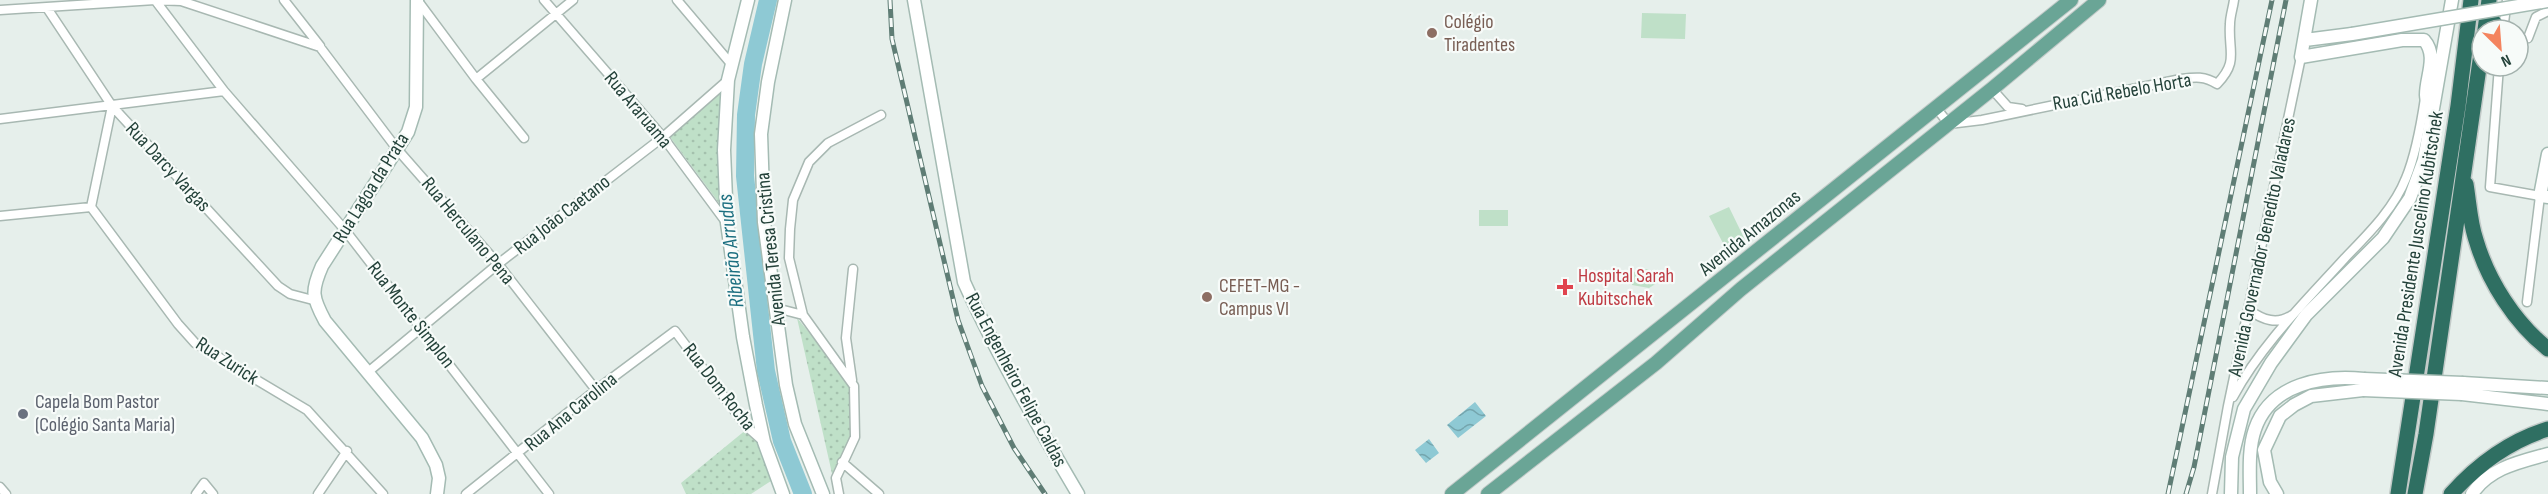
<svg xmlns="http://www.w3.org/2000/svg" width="2548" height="494" viewBox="0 0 2548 494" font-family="'Sofia Sans Condensed',sans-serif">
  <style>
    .grass { fill: url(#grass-tufts) }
    .park { fill: url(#park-dots) }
    .pitch { fill: #bfe0c8 }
    .water { fill: url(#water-waves) }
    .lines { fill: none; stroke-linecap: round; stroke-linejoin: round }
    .river { stroke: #8ec9d4; stroke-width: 18 }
    .street-casing { stroke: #a8b8b2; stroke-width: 11 }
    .secondary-casing { stroke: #a4bbb3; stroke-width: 15 }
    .primary-casing { stroke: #c2cac8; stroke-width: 16 }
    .highway-casing { stroke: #c2cac8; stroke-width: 18 }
    .street { stroke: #fff; stroke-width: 8 }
    .secondary { stroke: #fff; stroke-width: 12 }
    .primary { stroke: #6aa596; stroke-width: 14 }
    .highway { stroke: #2f6f62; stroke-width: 15 }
    .rail-casing { stroke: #5f7d75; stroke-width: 5 }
    .rail { stroke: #f7fbf9; stroke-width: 3; stroke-dasharray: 9; stroke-linecap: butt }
    .secondary-bridge-casing { stroke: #a4bbb3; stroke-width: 15; stroke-linecap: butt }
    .secondary-bridge { stroke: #fff; stroke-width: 12 }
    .education-dot { fill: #8d6e63; stroke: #f7fbf9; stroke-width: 2 }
    .health-dot { fill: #e0444e; stroke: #f7fbf9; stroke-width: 2 }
    .worship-dot { fill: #6b7280; stroke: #f7fbf9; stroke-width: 2 }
    .labels { text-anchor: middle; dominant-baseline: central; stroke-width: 4.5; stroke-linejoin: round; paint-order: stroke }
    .education-label { font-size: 20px; fill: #785e54; stroke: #f7fbf9; text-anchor: start }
    .street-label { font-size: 20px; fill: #24423a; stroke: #f7fbf9 }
    .health-label { font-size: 20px; fill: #be3a42; stroke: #f7fbf9; text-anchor: start }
    .worship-label { font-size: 20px; fill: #5b616d; stroke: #f7fbf9; text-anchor: start }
    .water-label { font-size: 21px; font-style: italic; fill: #1c6f80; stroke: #f7fbf9 }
  </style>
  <defs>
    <pattern id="grass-tufts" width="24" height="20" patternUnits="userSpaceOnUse" patternTransform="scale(1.5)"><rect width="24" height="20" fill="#bfe0c8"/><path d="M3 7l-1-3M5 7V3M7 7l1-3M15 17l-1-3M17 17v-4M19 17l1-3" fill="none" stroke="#a4c1ad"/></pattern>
    <pattern id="park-dots" width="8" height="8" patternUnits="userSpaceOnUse" patternTransform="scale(1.5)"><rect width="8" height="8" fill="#bfe0c8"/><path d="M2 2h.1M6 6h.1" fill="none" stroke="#a4c1ad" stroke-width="1.8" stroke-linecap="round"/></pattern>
    <pattern id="water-waves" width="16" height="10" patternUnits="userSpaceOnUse" patternTransform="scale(1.5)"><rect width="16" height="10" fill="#8ec9d4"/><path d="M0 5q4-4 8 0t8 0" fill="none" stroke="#74a5ad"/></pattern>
  </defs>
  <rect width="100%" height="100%" fill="#e6efeb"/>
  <path class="grass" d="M1646 269 1659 273 1657 283 1649 288 1632 285 1630 273Z"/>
  <path class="park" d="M722 91 718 165 722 207 670 137Z
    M797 318 854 386 855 437 833 478Z
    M747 429 762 442 771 481 751 494H686L681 483Z"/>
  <path class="pitch" d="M1642 13 1686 14 1685 39 1641 38Z
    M1729 207 1746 242 1727 251 1709 216Z
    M1479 210H1508V226H1479Z"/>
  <path class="water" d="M1475 402 1486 416 1458 438 1447 425Z
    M1429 439 1439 453 1426 463 1415 450Z"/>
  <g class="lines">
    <path class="river" d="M768 0 753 64 746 115 745 176 766 371 782 441 803 494"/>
    <defs>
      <path id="street" d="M155 0 224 91 345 230 549 494
        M284 0 320 46
        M544 0 663 137 726 222
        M677 0 732 65
        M418 1 476 79 524 138
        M47 8 112 106 278 286 290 294 313 300
        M0 10 155 0 181 1 320 47 397 149 498 264 596 390
        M2503 30 2507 0
        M2528 38 2536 17 2548 11
        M2499 66 2490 187 2540 196 2527 302
        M476 79 573 0
        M1992 89 2008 107 2022 109
        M1937 109 1949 124 1982 120 2181 79C2195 77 2205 76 2217 84 2239 61 2228 52 2230 24 2230 16 2233 8 2234 0
        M0 119 224 91
        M91 207 178 324 195 343 307 410 383 494
        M91 207 112 106
        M0 216 91 207
        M776 308 803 315
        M2249 310C2263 320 2277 325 2292 315
        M368 372 498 264 663 137 728 80
        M852 380 846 338 853 269
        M2233 397C2261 345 2306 301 2345 258 2367 235 2394 209 2406 178 2416 154 2421 125 2425 98
        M842 462 879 494
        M0 487 6 494
        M196 494 204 483 213 494
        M318 494 347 451
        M466 494 596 390 675 331 746 426 764 442
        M839 494 836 478 855 437 854 386 803 315 789 258 790 229 793 200 809 162 828 143 881 115
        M2212 494 2228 406 2301 57"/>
      <path id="secondary" d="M417 0 416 107 408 132 322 266C311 291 312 297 325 321L422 438 436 465 439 478 437 494
        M748 0 728 80 724 150 727 223 743 337 756 405 764 442 783 494
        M785 0 768 82 761 134 764 222 786 385 795 424 823 494
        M914 0 964 282C997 355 1037 425 1078 494
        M2311 0 2301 57 2402 40H2424C2438 56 2426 76 2426 95 2426 101 2430 108 2432 113
        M2305 40 2352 34
        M2548 154 2540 196 2548 197
        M2463 383 2548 388
        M2462 394 2548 404
        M2231 494 2232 457 2244 409 2271 363 2306 315 2383 238 2410 198 2424 160 2452 0
        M2250 494C2250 473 2248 449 2255 429 2271 383 2323 375 2364 379
        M2277 494 2270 482 2264 450 2280 416 2294 405 2311 396 2363 390
        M2472 494C2489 468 2519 462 2548 454"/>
      <path id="primary" d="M1452 494 2071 0
        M1488 494 1656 363 1741 289 1992 89 2099 0"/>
      <path id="highway" d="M2487 14 2500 30
        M2485 30 2489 0
        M2466 184C2469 202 2470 223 2476 240 2488 281 2515 323 2548 349
        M2398 494 2458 106 2471 0
        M2415 494 2426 434 2482 47
        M2451 494C2478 464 2509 441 2548 429"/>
    </defs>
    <use href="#street" class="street-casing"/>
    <use href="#secondary" class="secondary-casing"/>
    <use href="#primary" class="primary-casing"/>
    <use href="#highway" class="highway-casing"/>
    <use href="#street" class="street"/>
    <use href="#secondary" class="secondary"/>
    <use href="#primary" class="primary"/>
    <use href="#highway" class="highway"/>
    <defs>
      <path id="rail" d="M890 0 892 39 958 320 982 386 1014 448 1045 494
        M2168 494 2272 0
        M2186 494 2194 467 2286 0"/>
    </defs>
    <use href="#rail" class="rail-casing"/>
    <use href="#rail" class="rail"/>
    <defs>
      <path id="secondary-bridge" d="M2352 34 2548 1
        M2364 379 2463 383
        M2363 390 2462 394"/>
    </defs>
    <use href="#secondary-bridge" class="secondary-bridge-casing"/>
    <use href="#secondary-bridge" class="secondary-bridge"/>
  </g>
  <g class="education-dot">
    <circle cx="1432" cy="33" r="6"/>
    <circle cx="1207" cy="297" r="6"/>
  </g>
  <path class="health-dot" d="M1562 278h6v6h6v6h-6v6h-6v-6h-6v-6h6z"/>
  <circle class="worship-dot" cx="23" cy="414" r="6"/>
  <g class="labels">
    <g class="education-label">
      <text x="1444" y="22">Colégio<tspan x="1444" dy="23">Tiradentes</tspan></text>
      <text x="1219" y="286">CEFET-MG -<tspan x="1219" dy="23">Campus VI</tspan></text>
    </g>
    <g class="street-label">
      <text transform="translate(2122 92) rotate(-10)">Rua Cid Rebelo Horta</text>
      <text transform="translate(638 110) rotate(50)">Rua Araruama</text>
      <text transform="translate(168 167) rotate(47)">Rua Darcy Vargas</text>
      <text transform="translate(371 188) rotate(-58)">Rua Lagoa da Prata</text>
      <text transform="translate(562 215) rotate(-38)">Rua João Caetano</text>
      <text transform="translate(468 231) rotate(50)">Rua Herculano Pena</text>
      <text transform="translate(1750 233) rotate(-39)">Avenida Amazonas</text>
      <text transform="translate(2416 244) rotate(-81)">Avenida Presidente Juscelino Kubitschek</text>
      <text transform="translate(2262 247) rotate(-78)">Avenida Governador Benedito Valadares</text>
      <text transform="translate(771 249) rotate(-96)">Avenida Teresa Cristina</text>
      <text transform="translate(411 315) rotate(52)">Rua Monte Simplon</text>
      <text transform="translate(227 361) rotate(33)">Rua Zurick</text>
      <text transform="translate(1016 380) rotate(62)">Rua Engenheiro Felipe Caldas</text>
      <text transform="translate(719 387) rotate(52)">Rua Dom Rocha</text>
      <text transform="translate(571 412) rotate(-39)">Rua Ana Carolina</text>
    </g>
    <g class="health-label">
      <text x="1578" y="276">Hospital Sarah<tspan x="1578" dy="23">Kubitschek</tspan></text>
    </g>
    <g class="worship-label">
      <text x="35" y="402">Capela Bom Pastor<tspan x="35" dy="23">(Colégio Santa Maria)</tspan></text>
    </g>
    <g class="water-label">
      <text transform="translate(731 251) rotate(-96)">Ribeirão Arrudas</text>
    </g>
  </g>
  <g transform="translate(2500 48) rotate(155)"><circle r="28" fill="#f7fbf9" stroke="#a3b1ad" stroke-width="1.5"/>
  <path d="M0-4.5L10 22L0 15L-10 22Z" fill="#f4845f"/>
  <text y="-9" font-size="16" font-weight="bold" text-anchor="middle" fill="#24423a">N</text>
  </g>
</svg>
